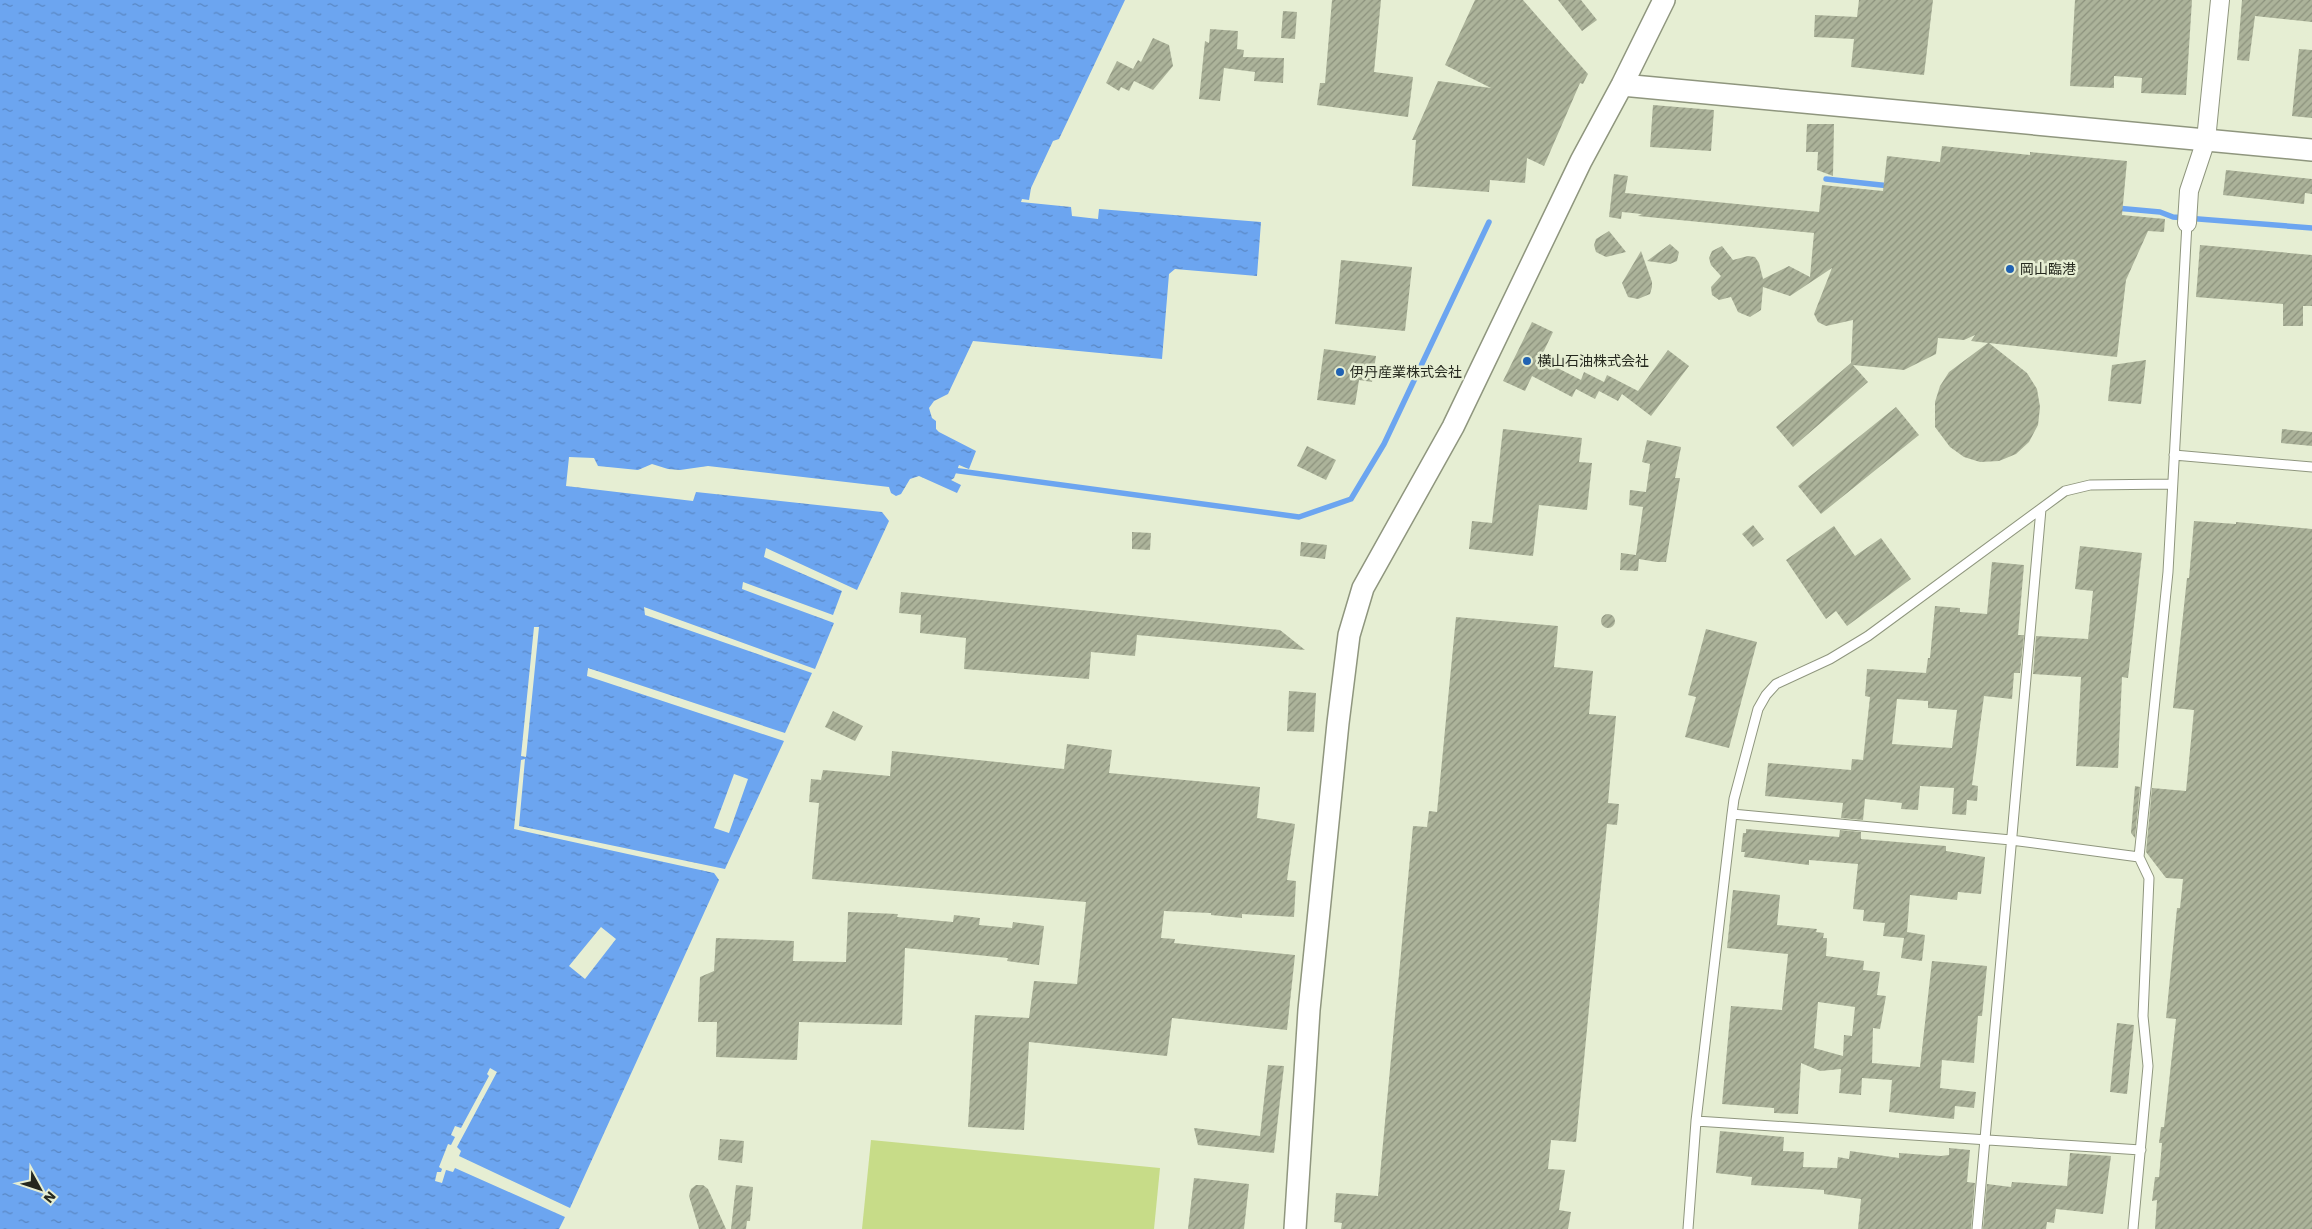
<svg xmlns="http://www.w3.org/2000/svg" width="2312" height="1229" viewBox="0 0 2312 1229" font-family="'Work Sans','Noto Sans JP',sans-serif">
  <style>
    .garden { fill: #c7dc88 }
    .water { fill: url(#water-ripples); fill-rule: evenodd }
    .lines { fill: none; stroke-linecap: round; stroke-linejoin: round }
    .stream { stroke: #6ca5f0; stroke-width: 5.5 }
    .building { fill: url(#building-hatch); fill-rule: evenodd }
    .service-casing { stroke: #8f967e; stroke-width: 11 }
    .minor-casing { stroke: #8f967e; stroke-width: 20 }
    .tertiary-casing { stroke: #8f967e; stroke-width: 24 }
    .service { stroke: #fff; stroke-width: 9 }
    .minor { stroke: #fff; stroke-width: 18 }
    .tertiary { stroke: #fff; stroke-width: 21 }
    .poi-dot { fill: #2062b3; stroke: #e6eed3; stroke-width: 2 }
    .labels { text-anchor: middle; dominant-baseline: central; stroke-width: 5; stroke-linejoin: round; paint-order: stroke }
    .poi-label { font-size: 14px; fill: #25281e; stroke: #e6eed3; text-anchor: start }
  </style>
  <defs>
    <pattern id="water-ripples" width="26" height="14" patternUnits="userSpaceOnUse" patternTransform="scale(1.25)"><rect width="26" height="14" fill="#6ca5f0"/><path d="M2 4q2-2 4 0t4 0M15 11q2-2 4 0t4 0" fill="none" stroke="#5986c2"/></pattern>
    <pattern id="building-hatch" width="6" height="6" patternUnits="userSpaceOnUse" patternTransform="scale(1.25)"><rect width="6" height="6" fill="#acb39a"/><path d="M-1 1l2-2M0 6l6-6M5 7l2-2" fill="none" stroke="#8c927d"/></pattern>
  </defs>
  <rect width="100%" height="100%" fill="#e6eed3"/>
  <path class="garden" d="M871 1140 1160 1168 1154 1229H862Z"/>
  <path class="water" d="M0 0H1125L1059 139 1053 141 1031 188 1029 200 1022 199 1021 202 1071 207 1072 216 1098 219 1099 209 1261 222 1257 276 1175 269 1169 274 1162 359 973 341 948 394 934 401 929 408 932 418 936 421V429L939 432 976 451 969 469 959 465 954 478 951 480 961 485 957 493 919 476 910 479 901 494 896 496 891 493 889 487 708 466 680 470 668 469 652 464 638 470 598 466 594 458 569 457 566 486 693 501 696 492 882 512 889 521 857 590 766 548 764 557 842 591 833 615 743 582 742 589 834 623 815 669 644 607 645 615 812 673 785 733 588 668 587 676 784 741 725 869 519 826 525 759 521 760 514 829 714 873 719 880 570 1208 459 1156 461 1151 457 1147 497 1072 490 1068 487 1074 489 1076 461 1128 455 1126 451 1135 455 1137 451 1145 448 1144 439 1167 442 1169 441 1172H437L435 1181 442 1183 446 1170 453 1172 455 1168 565 1217 559 1229H0ZM534 627H539L526 757 521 756ZM734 774 748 779 729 833 714 828ZM601 927 616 939 585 979 569 966Z"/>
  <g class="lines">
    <path class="stream" d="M1826 179 1890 186
      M2116 208 2160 212 2173 217 2312 228
      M952 470 1299 517 1351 499 1384 444 1489 222"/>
  </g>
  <path class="building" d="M1332 0H1381L1374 72 1413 77 1408 117 1317 105 1320 83H1325Z
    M1475 0H1523L1588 74 1583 84 1580 83 1544 166 1527 158 1525 183 1490 180 1489 192 1412 186 1416 140H1412L1438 81 1491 88 1445 65Z
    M1558 0H1581L1597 20 1582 31Z
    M1859 0H1933L1924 75 1851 67 1854 39 1814 37 1815 15 1857 17Z
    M2075 0H2192L2186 95 2141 93 2142 78 2114 76V88L2070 86Z
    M2242 0H2312V22L2255 16 2249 61 2237 60Z
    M1283 11 1297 12 1295 39 1281 38Z
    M1210 29 1238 31 1237 49 1244 50 1243 57 1284 58 1283 83 1254 81 1255 72 1224 68 1220 101 1199 99 1205 41 1209 43Z
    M1153 38 1169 45 1173 66 1153 90 1134 81 1129 91 1121 87 1119 91 1106 83 1117 61 1133 69 1138 60 1141 62Z
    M2299 49 2312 50V118L2292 116Z
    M1653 105 1714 110 1711 151 1650 147Z
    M1807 124H1834L1833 176 1817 170 1818 152H1806Z
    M1942 146 2030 155V152L2127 161 2122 215 2165 219 2164 232 2148 231 2126 280 2117 357 1989 343 2027 373 2037 389 2040 407 2038 425 2029 442 2016 454 1999 461 1980 462 1964 457 1950 447 1935 427V402L1940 386 1949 372 1988 343 1971 341 1975 335 1964 340 1938 338 1936 354 1904 370 1853 365 1868 382 1793 447 1776 427 1851 363 1853 320 1826 326 1818 322 1814 314 1832 268 1790 296 1763 287 1761 310 1750 317 1738 312 1731 297 1719 300 1712 295 1711 287 1721 276 1711 265 1709 258 1712 251 1722 246 1733 260 1748 256 1755 257 1759 263 1763 279 1789 266 1810 277 1814 233 1638 216 1642 214 1622 212 1621 219 1609 217 1614 174 1628 176 1625 193 1819 212 1822 185 1883 191 1887 156 1940 162Z
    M2226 170 2312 179V194L2305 193 2304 204 2223 195Z
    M1609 231 1626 252 1606 257 1596 252 1594 245 1596 239Z
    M1670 244 1679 252 1677 261 1670 264 1647 261Z
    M2200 245 2312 255V306H2303V326H2283V304L2196 297Z
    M1641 251 1652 282V287L1650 294 1638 299 1628 297 1622 283Z
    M1341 260 1412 267 1405 331 1335 324Z
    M1532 322 1553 332 1540 359 1581 380 1584 372 1604 382 1607 375 1638 391 1668 350 1689 366 1651 416 1622 394 1618 401 1599 391 1595 399 1576 389 1572 397 1532 376 1525 391 1503 381Z
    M1324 349 1376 356 1372 382 1359 380 1355 405 1317 400Z
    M2146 360 2141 404 2108 401 2112 365Z
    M1896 407 1919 435 1821 514 1798 486Z
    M1503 429 1582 438 1579 462 1592 463 1587 510 1539 505 1533 556 1469 549 1472 521 1492 523Z
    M2282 429 2312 432V446L2281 443Z
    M1647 440 1681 447 1675 478H1680L1666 562H1657L1639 559 1638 571 1620 570 1621 553 1636 555 1643 507 1629 505 1630 490 1646 492 1650 464 1642 462Z
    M1307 446 1336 460 1326 480 1297 466Z
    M2194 521 2236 524V522L2312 529V1229H2155L2157 1200 2152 1201 2155 1177H2159L2162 1143H2159L2161 1127H2164L2176 1019 2166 1018 2177 908H2180L2183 879 2166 878 2146 852 2152 788 2186 791 2194 710 2173 708 2187 578H2189Z
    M1753 525 1764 539 1753 547 1742 534Z
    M1834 526 1855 556 1881 538 1911 579 1847 626 1836 611 1826 619 1786 560Z
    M1132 532 1151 533 1150 550 1132 549Z
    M1301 542 1327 545 1325 559 1300 556Z
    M2080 546 2142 553 2128 678 2122 677 2118 768 2076 766 2081 677 2033 674 2036 636 2088 639 2093 591 2075 589Z
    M1992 562 2024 565 2018 635H2024L2020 673H2014L2012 699 1984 696 1972 785 1978 786 1977 801 1967 800 1966 815 1952 814 1954 788 1920 786 1918 810 1901 809 1902 803 1865 799 1863 820 1841 818 1843 803 1765 796 1768 763 1851 770 1852 759 1863 760 1870 697 1865 696 1867 669 1926 673 1928 658H1930L1935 606 1960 608V612L1987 614ZM1897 699 1928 701V708L1957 710 1952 748 1892 744Z
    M901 592 1280 630 1305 650 1137 635 1135 656 1091 652 1089 679 964 669 966 638 920 633 921 615 899 613Z
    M1601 621a7 7 0 1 1 14 0a7 7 0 1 1-14 0Z
    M1456 617 1558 626 1554 667 1593 671 1589 714 1616 716 1608 803 1619 804 1617 825 1607 824 1576 1142 1551 1140 1548 1169 1565 1170 1559 1210 1571 1212 1568 1229H1341L1342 1223 1334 1222 1336 1193 1378 1196 1413 826 1427 827 1429 811 1437 812Z
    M1706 629 1757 642 1729 748 1685 737 1696 697 1688 695Z
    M1289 691 1316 693 1314 732 1287 731Z
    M833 711 863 726 855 741 825 727Z
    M1067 744 1112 750 1109 773 1260 787 1257 818 1295 824 1287 880 1296 881 1294 917 1242 914V918L1211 915V913L1164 911 1161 938 1175 939 1174 943 1295 955 1287 1030 1172 1018 1167 1056 1029 1042 1024 1130 968 1127 975 1015 1029 1018 1034 981 1077 984 1086 902 812 879 819 803 809 802 811 779 821 780 823 770 890 776 892 751 1064 769Z
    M2135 786 2140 787 2135 838 2131 833Z
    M1746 829 1839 837 1840 830 1861 832V839L1946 846V851L1985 857 1981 894 1958 892 1957 900 1910 895 1907 932 1925 935 1922 961 1901 958 1904 938 1883 936 1885 923 1863 921 1864 910 1853 909 1858 864 1809 860V865L1744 857 1745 852H1741L1743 833H1746Z
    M1733 890 1780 895 1777 925 1817 929 1816 932 1824 933 1823 938H1827L1826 956 1864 961 1863 970 1880 972 1877 995 1886 996 1880 1029 1873 1028 1872 1063 1920 1067 1932 961 1987 966 1982 1016H1978L1974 1063 1942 1060 1940 1088 1976 1092 1974 1108 1955 1106 1954 1119 1889 1112 1892 1080 1862 1078 1861 1095 1839 1093 1841 1069 1820 1071 1801 1063 1798 1114 1774 1113V1108L1722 1104 1731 1006 1782 1010 1788 954 1727 948ZM1818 1002 1855 1007 1852 1036 1844 1035 1843 1056 1814 1048Z
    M848 912 898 914 897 917 953 922 954 915 980 918 979 925 1012 928 1013 922 1044 926 1039 965 1007 961 1008 958 905 948 902 1025 799 1022 797 1060 716 1057 717 1022H698L700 977 714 971 716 938 794 941 793 961 846 962Z
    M2117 1023 2134 1025 2127 1094 2110 1092Z
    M1268 1065 1284 1066 1274 1153 1198 1145 1194 1128 1260 1136Z
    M1720 1131 1784 1137 1783 1151 1804 1152 1803 1167 1837 1168 1838 1157 1849 1159 1850 1151 1899 1158V1153L1941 1156 1949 1155V1148L1970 1150 1967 1182 1975 1183 1971 1229H1858L1861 1199 1824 1194V1190L1751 1185 1752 1177 1716 1173Z
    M720 1139 744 1141 742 1163 718 1160Z
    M2070 1153 2111 1156 2103 1214 2056 1209 2054 1223 2047 1222 2046 1229H1983L1987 1184 2011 1187 2012 1182 2067 1186Z
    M1194 1178 1249 1184 1244 1229H1188Z
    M696 1185H703L708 1189 726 1229H699L689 1196 691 1189Z
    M736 1185 753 1187 750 1221H747L746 1229H731Z"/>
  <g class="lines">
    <defs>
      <path id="service" d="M2174 455 2312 467
        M1732 814 1734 799 1758 709 1766 695 1776 684 1830 659 1868 636 2065 491 2090 485 2172 484
        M1696 1121 2141 1150
        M1688 1229 1696 1121 1732 814 2011 840 2139 857
        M1977 1229 2041 509
        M2133 1229 2148 1066 2143 1016 2149 878 2139 857 2168 572 2187 223"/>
      <path id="minor" d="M2187 223 2189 191 2206 140 2220 0"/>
      <path id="tertiary" d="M1622 85 2312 150
        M1295 1229 1309 1010 1338 723 1349 635 1363 588 1453 427 1581 161 1622 85 1664 0"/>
    </defs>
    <use href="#service" class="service-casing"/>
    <use href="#minor" class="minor-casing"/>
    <use href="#tertiary" class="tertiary-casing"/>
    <use href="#service" class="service"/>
    <use href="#minor" class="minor"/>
    <use href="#tertiary" class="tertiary"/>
  </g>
  <g class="poi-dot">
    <circle cx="2010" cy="269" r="5"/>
    <circle cx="1527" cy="361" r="5"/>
    <circle cx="1340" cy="372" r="5"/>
  </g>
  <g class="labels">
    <g class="poi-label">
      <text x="2020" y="269">岡山臨港</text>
      <text x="1537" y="361">横山石油株式会社</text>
      <text x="1350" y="372">伊丹産業株式会社</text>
    </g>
  </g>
  <g transform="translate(40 1189) rotate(130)" stroke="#e6eed3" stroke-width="4" paint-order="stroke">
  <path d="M0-4L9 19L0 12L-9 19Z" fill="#25281e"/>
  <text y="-8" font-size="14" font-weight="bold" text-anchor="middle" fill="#25281e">N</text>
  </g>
</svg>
